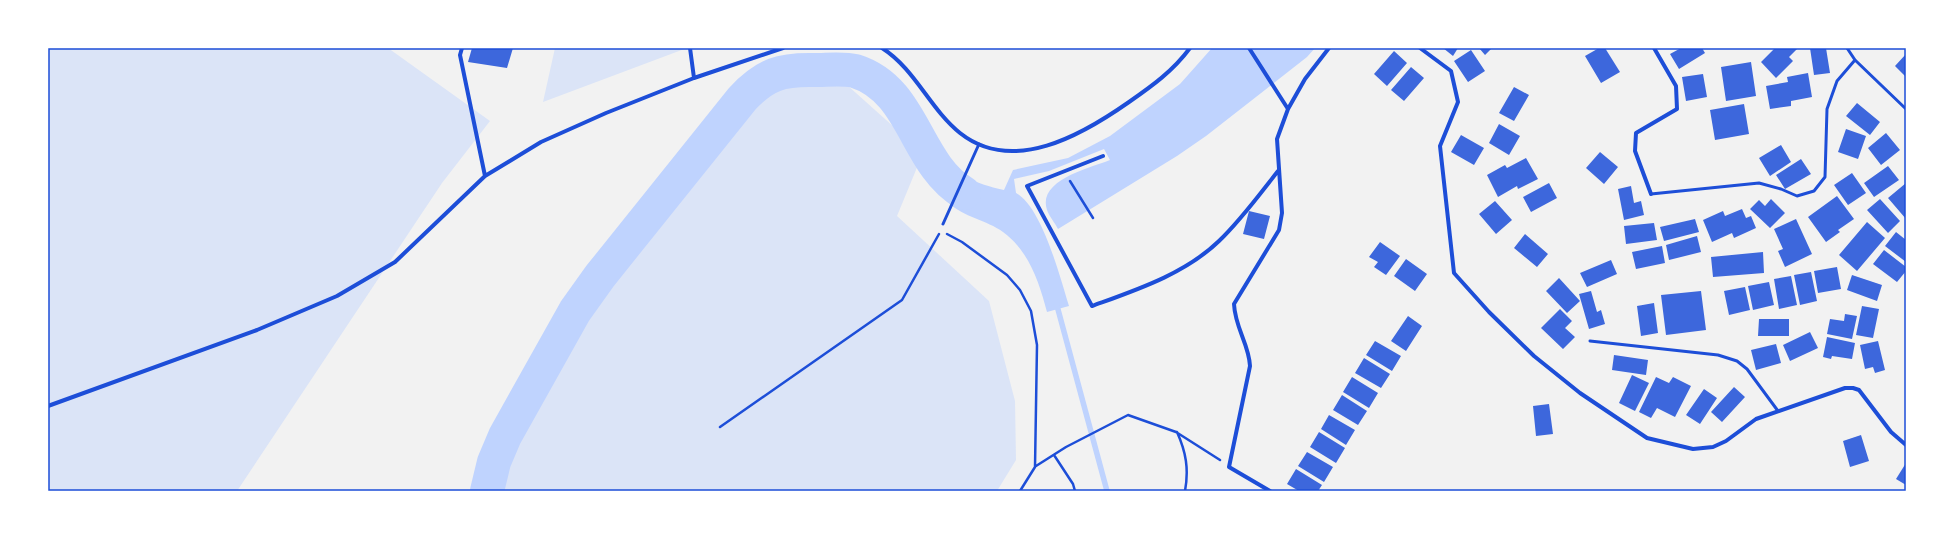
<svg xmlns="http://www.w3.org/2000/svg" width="1954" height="539" viewBox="0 0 1954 539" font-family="'PT Sans Narrow',sans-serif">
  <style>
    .green { fill: #dbe4f7 }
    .water { fill: #bfd3fe }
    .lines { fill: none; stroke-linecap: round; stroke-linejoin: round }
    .stream { stroke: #bfd3fe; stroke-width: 5.5 }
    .river { stroke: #bfd3fe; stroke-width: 34 }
    .building { fill: #3d67dc }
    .path { stroke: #1d4ed8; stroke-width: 2.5 }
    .service { stroke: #1d4ed8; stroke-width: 3 }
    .minor { stroke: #1d4ed8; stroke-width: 4 }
    .neatline { fill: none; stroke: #1d4ed8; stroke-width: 1.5 }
  </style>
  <rect width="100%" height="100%" fill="#f2f2f2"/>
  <path class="green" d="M48 48H388L490 121 442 183 237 491H48Z
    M555 48H687L543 102Z
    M837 76 923 153 897 216 989 301 1015 401 1016 460 997 491H481L486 443 579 283 689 154 741 82Z"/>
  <path class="water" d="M1212 48H1315L1307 57 1206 136 1177 156 1058 229C1055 223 1049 216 1047 210 1037 180 1090 168 1110 160L1104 149 1049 171 1014 179 1016 193C1042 207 1060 277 1069 306L1047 312C1039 282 1029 251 1003 232 987 220 963 217 949 203 938 193 932 180 925 167L940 155C963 177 973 183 1004 190L1013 170 1068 158 1110 136 1180 84Z"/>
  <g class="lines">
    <path class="stream" d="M1056 302 1107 491"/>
    <path class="river" d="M487 491 494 462 505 436 575 311 600 276 742 99C765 74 782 69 815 70 827 70 843 68 855 71 915 90 914 163 964 193"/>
  </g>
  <path class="building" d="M472 48H513L507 68 468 62Z
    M1443 48H1458L1453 56Z
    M1479 48H1492L1485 55Z
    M1599 48H1605L1620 72 1601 83 1585 56Z
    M1681 48H1702L1705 53 1679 69 1670 54Z
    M1775 48H1798L1789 57 1793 61 1776 78 1761 62Z
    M1810 48H1826L1830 73 1814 75Z
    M1471 50 1485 71 1468 82 1454 61Z
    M1394 51 1407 63 1387 86 1374 74Z
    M1906 54V77L1895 66Z
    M1751 62 1756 96 1726 101 1721 67Z
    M1411 67 1424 78 1404 101 1391 90Z
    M1808 73 1812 97 1791 101V106L1770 109 1766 86 1788 82 1787 77Z
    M1703 74 1707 97 1686 101 1682 77Z
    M1514 87 1529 95 1514 121 1499 113Z
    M1857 103 1880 122 1870 135 1846 116Z
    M1744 104 1749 134 1715 140 1710 110Z
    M1499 124 1520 136 1509 155 1489 143Z
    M1846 129 1866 136 1858 159 1838 152Z
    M1886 133 1900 150 1881 165 1868 148Z
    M1461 135 1484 148 1474 165 1451 152Z
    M1781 145 1791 162 1770 176 1759 158Z
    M1600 152 1618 167 1604 184 1586 168Z
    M1526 158 1538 179 1518 189 1517 186 1498 197 1487 175 1505 165 1507 168Z
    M1801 159 1811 174 1785 189 1776 175Z
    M1888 166 1899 180 1874 197 1864 183Z
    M1852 173 1866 193 1848 205 1834 185Z
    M1549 183 1557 198 1531 212 1523 197Z
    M1906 183V219L1888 198Z
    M1631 186 1634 203 1641 201 1644 215 1624 220 1618 189Z
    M1837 196 1854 219 1838 230 1840 232 1826 242 1808 217Z
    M1771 199 1785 213 1770 228 1750 209 1759 200 1765 206Z
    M1880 199 1900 221 1888 233 1867 210Z
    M1495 201 1512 220 1496 234 1479 214Z
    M1742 209 1746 218 1751 216 1756 228 1734 238 1732 233 1712 242 1703 220 1723 211 1725 216Z
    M1249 211 1270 216 1264 239 1243 234Z
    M1695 219 1699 232 1664 241 1660 227Z
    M1796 219 1812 254 1785 267 1778 251 1783 249 1774 229Z
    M1867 222 1885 238 1857 271 1839 255Z
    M1654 223 1657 240 1626 244 1624 226Z
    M1896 232 1906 240V262L1885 246Z
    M1525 234 1548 254 1537 267 1514 248Z
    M1697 236 1701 252 1669 260 1666 245Z
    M1380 242 1400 256 1386 275 1374 267 1378 262 1369 257Z
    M1662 246 1665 263 1636 269 1632 252Z
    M1884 250 1906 267V271L1897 282 1873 264Z
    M1763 252 1764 273 1713 277 1711 257Z
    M1406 259 1427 274 1415 291 1394 276Z
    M1611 260 1617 274 1587 287 1580 273Z
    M1837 267 1841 289 1818 293 1814 271Z
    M1811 272 1817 301 1800 305 1794 275Z
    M1852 275 1882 285 1877 301 1847 290Z
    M1791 276 1797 305 1779 309 1774 279Z
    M1559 278 1580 301 1567 313 1546 291Z
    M1769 282 1774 305 1753 310 1748 286Z
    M1745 287 1750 310 1729 315 1724 291Z
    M1591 291 1597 312 1601 310 1605 324 1589 329 1579 294Z
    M1701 291 1706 330 1666 335 1661 295Z
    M1654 303 1658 333 1641 336 1637 306Z
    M1862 306 1879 309 1873 338 1856 335Z
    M1560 309 1572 321 1565 328 1575 337 1563 349 1541 328Z
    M1845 314 1857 316 1852 339 1827 334 1830 319 1844 321Z
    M1408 316 1422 326 1406 351 1391 341Z
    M1759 319H1789V336H1758Z
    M1810 332 1818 348 1790 361 1783 345Z
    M1827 337 1855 343 1852 359 1832 356 1831 359 1823 357Z
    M1375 341 1401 356 1392 371 1366 355Z
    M1878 341 1885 370 1875 373 1873 367 1865 369 1860 345Z
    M1776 344 1781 363 1756 370 1751 350Z
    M1614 355 1648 360 1646 375 1612 370Z
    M1364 358 1390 374 1381 388 1355 373Z
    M1632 375 1649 383 1635 411 1619 403Z
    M1352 377 1378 393 1369 408 1343 392Z
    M1656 377 1669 383 1673 377 1691 386 1675 417 1657 408 1651 418 1639 412Z
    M1734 387 1745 397 1722 422 1711 412Z
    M1704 389 1717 398 1700 424 1686 415Z
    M1342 395 1367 411 1358 425 1333 410Z
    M1549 404 1553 434 1536 436 1533 406Z
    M1329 415 1355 430 1346 445 1321 429Z
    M1319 432 1345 448 1336 463 1310 447Z
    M1861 435 1869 461 1850 467 1843 441Z
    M1307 452 1333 467 1324 482 1298 466Z
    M1906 463V485L1896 479Z
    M1296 469 1322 485 1318 491H1299L1287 484Z"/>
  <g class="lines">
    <path class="path" d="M1070 181 1093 218
      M947 234 962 242 1007 275 1020 290 1031 311 1037 345 1035 467 1020 491
      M720 427 902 300 939 234
      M1177 432C1186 452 1189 469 1185 491
      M1054 455 1073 484 1075 491
      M1036 466 1066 447 1128 415 1176 432 1220 460"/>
    <path class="service" d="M1847 48 1855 60 1906 109
      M1651 194 1759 183 1781 189 1797 196 1814 191 1825 177 1827 109 1837 81 1855 60
      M943 224 979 144
      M1590 341 1718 355 1737 361 1747 369 1778 411"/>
    <path class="minor" d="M462 48 460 55 485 176
      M690 48 694 78
      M882 48C915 69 930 109 960 133 1013 175 1082 135 1129 102 1152 86 1173 71 1190 48
      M1249 48 1288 109
      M1420 48 1451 71 1458 102 1440 146 1454 273 1489 312 1534 356 1580 393 1647 438 1693 449 1713 447 1726 441 1756 419 1845 388H1853L1859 390 1891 432 1906 445
      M1103 156 1027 186 1092 306C1136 290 1185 274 1219 241 1241 220 1259 195 1278 171
      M1651 194 1635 151 1636 133 1677 109 1676 86 1654 48
      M48 406 257 330 337 296 395 262 485 176 541 142 606 113 694 78 783 48
      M1270 491 1229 467 1250 366C1249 344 1235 328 1234 304L1279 230 1282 213 1277 139 1288 109 1305 79 1329 48"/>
  </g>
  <rect width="1954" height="539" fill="none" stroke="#ffffff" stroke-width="98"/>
  <rect x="49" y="49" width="1856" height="441" class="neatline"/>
</svg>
